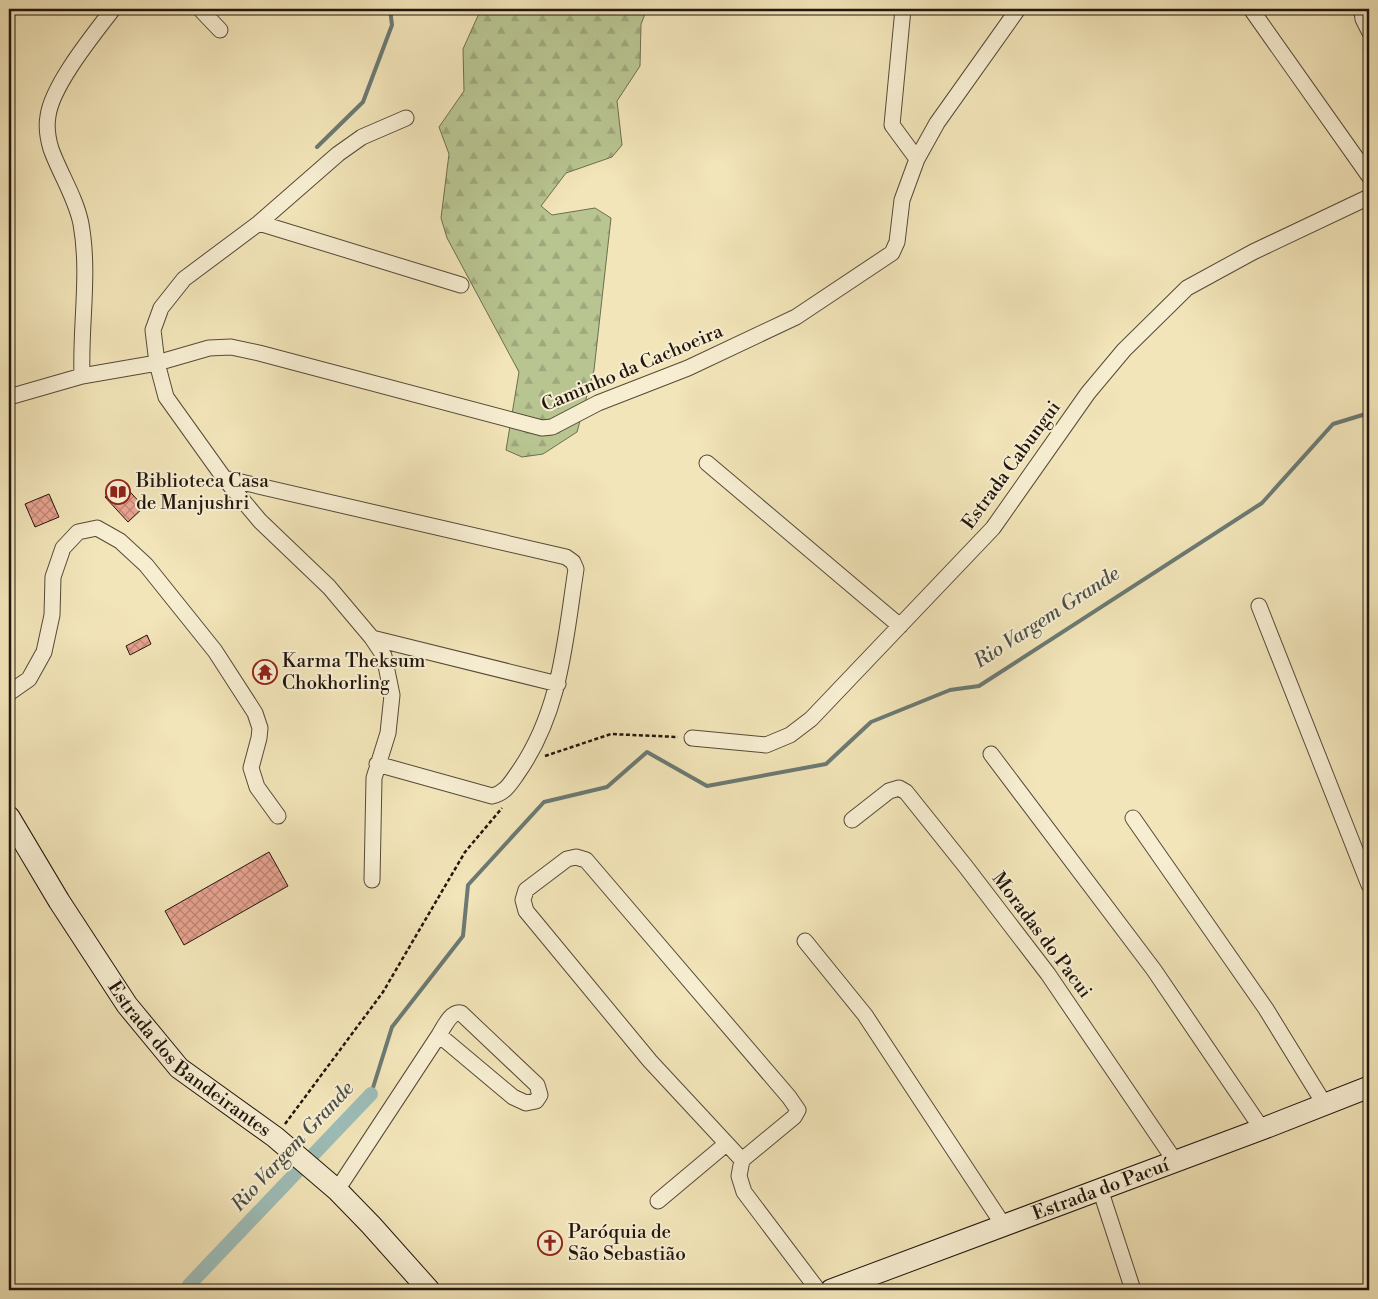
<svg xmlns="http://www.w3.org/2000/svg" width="1378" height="1299" viewBox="0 0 1378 1299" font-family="'Libre Bodoni',serif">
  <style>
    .forest { fill: url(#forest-firs); stroke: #6c6e4f }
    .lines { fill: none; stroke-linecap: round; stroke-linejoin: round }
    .stream { stroke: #6b7a74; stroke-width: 4 }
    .canal { stroke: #9dbdb8; stroke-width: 14 }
    .building { fill: url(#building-cross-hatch); stroke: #21160d }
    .street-casing { stroke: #554a38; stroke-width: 17 }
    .secondary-casing { stroke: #21160d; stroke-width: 23 }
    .path { stroke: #21160d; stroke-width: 2.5; stroke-dasharray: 4 2.5; stroke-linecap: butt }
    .street { stroke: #f7eed2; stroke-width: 15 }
    .secondary { stroke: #f7eed2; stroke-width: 21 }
    .labels { text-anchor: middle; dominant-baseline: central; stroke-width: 4; stroke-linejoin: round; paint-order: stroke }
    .street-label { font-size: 19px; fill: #21160d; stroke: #f7eed2 }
    .poi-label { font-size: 19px; fill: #21160d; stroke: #f7eed2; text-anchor: start }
    .water-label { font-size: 20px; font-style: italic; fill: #4c5049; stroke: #f7eed2 }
  </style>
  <defs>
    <pattern id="forest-firs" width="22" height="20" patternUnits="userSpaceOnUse" patternTransform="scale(1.25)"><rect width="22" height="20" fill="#b8c591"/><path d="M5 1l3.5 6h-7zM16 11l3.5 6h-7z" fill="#9ea87c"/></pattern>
    <pattern id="building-cross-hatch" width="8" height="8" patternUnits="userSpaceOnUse" patternTransform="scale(1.25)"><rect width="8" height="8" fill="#e8a391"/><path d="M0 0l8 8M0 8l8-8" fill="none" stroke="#bc8475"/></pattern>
  </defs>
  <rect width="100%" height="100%" fill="#f2e5b9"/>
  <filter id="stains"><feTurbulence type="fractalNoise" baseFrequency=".004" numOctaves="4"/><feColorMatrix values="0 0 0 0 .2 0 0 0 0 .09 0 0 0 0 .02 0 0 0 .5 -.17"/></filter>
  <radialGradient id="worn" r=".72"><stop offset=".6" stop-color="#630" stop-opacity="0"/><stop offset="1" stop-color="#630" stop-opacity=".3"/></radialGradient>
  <path class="forest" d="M481 9H647L641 24 640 66 617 101 622 145 612 157 566 173 541 206 552 215 595 208 611 218 594 370 577 432 543 454 522 457 506 450 519 372 447 238 441 218 449 154 439 127 464 91 463 49Z"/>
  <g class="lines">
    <path class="stream" d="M317 147 363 102 392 25 390 9
      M371 1094 392 1027 463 936 468 885 544 802 607 787 647 752 707 786 826 764 871 722 950 690 979 686 1262 503 1333 424 1369 413"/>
    <path class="canal" d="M188 1290 189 1285 371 1094"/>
  </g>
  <path class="building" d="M121 482 144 507 128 522 105 497Z
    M49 494 59 517 35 527 25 504Z
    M147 635 151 644 130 655 126 646Z
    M269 852 288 886 184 945 165 911Z"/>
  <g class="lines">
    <defs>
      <path id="street" d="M200 9 220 30
        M903 9 892 125 917 159
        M1251 9 1369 176
        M1366 9 1362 12 1363 19 1369 31
        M259 223 461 285
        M82 376C80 326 90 274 81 224 76 198 60 174 51 149 48 139 46 127 48 116 52 85 94 34 113 9
        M9 397 82 376 157 363 209 348 231 347 259 353 542 428 552 427 598 403 688 368 796 317 892 253 897 242 902 200 917 159 937 123 1018 9
        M707 463 900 626
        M224 478 566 557 573 562 576 569C565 641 561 712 517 774 510 784 505 793 492 796L377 764
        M1259 606 1369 885
        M372 638 558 684
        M9 693 29 679 44 652 52 615 53 577 63 548 78 532 97 528 120 541 146 565 215 651 255 713 260 728 259 738 251 768 257 787 278 816
        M692 738 766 745 790 735 811 719 993 528 1088 393 1124 350 1187 288 1253 252 1369 197
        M991 754 1154 970 1262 1129
        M1133 818 1266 1009 1325 1105
        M852 820 889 791 899 788 906 792 966 867 1048 974 1175 1161
        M372 880 374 778 388 733 392 695 384 656 372 638 329 587 260 521 224 478 166 397 157 363 153 330 161 308 184 279 259 223 338 154 362 137 406 118
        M805 941 865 1015 1004 1226
        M742 1160 650 1061 526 911 523 900 526 890 567 859 576 857 586 860 789 1097 798 1110 794 1117 742 1160 739 1176 744 1192 818 1290
        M1100 1189 1133 1290
        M337 1190 439 1035C444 1027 451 1011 461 1013L537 1085 540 1095 536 1101 526 1103 513 1097 439 1035
        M658 1201 726 1144"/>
      <g id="secondary">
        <path id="s1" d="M9 817 59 901 127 1005 179 1068 275 1137 337 1190 371 1225 429 1290"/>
        <path id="s2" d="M831 1290 1262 1129 1369 1087"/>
      </g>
    </defs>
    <use href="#street" class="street-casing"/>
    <use href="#secondary" class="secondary-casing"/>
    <path class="path" d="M545 756 611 734 678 737
      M285 1124 383 992 465 852 502 808"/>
    <use href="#street" class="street"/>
    <use href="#secondary" class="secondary"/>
  </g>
  <defs>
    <symbol id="library-ring" viewBox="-11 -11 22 22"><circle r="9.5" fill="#f7eed2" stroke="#8f2418" stroke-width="1.5"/><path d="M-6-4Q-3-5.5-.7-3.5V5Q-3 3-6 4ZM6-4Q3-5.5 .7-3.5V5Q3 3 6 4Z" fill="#8f2418"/></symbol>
    <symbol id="temple-ring" viewBox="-11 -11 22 22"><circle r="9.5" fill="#f7eed2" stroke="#8f2418" stroke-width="1.5"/><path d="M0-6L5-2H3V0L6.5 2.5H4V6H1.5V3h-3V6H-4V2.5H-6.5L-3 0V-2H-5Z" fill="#8f2418"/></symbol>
    <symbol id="church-ring" viewBox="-11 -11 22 22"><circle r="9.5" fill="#f7eed2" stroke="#8f2418" stroke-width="1.5"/><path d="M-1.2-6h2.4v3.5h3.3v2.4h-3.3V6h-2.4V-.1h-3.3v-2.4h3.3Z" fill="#8f2418"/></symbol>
  </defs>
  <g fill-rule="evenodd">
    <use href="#library-ring" x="104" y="478" width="28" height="28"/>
    <use href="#temple-ring" x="251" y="658" width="28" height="28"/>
    <use href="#church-ring" x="536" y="1229" width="28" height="28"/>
  </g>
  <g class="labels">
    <g class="street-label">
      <text transform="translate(632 368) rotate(-23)">Caminho da Cachoeira</text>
      <text transform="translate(1011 465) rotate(-54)">Estrada Cabungui</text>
      <text transform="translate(1042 935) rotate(53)">Moradas do Pacui</text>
      <text stroke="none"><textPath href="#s1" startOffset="305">Estrada dos Bandeirantes</textPath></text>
      <text stroke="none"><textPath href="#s2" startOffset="288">Estrada do Pacuí</textPath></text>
    </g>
    <g class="poi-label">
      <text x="136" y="481">Biblioteca Casa<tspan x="136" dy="22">de Manjushri</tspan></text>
      <text x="282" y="661">Karma Theksum<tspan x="282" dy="22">Chokhorling</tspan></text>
      <text x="568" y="1232">Paróquia de<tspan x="568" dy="22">São Sebastião</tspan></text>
    </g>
    <g class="water-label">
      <text transform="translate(1047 618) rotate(-33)">Rio Vargem Grande</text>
      <text transform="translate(293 1147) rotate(-47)">Rio Vargem Grande</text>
    </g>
  </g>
  <rect width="1378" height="1299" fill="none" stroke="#f2e5b9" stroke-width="30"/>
  <rect x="10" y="10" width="1358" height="1279" fill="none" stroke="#21160d" stroke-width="2.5"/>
  <rect x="15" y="15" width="1348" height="1269" fill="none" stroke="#21160d"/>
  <rect width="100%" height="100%" filter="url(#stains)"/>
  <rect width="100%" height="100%" fill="url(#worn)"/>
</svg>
